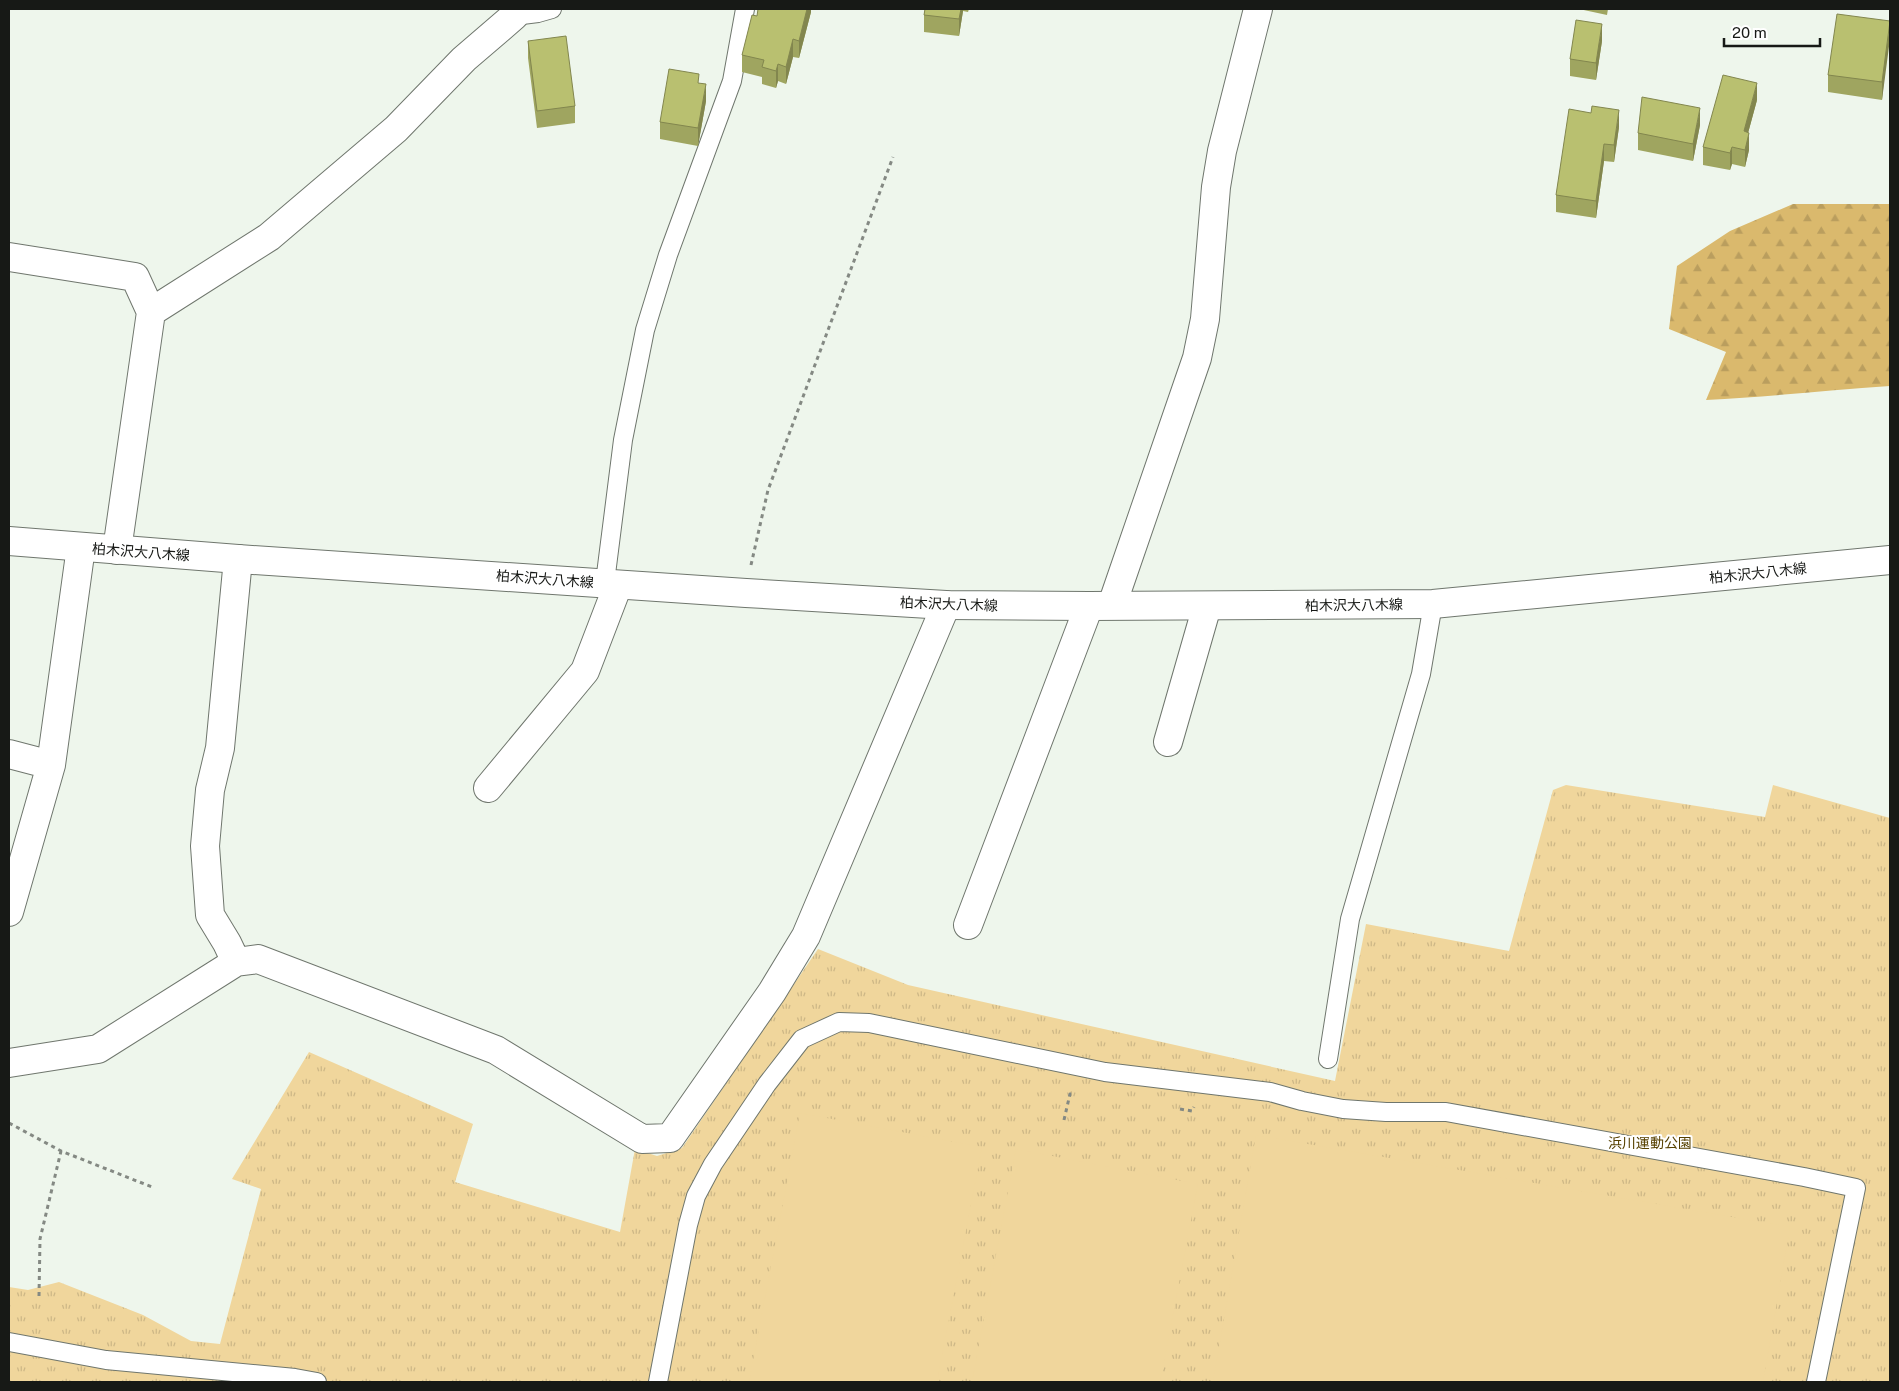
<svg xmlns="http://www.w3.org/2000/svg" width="1899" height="1391" viewBox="0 0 1899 1391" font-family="'Public Sans','Noto Sans JP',sans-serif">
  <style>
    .grass { fill: url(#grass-tufts) }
    .forest { fill: url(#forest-firs) }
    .garden { fill: #f0d69c }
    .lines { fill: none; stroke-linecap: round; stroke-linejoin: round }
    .service-casing { stroke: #6f766d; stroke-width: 20 }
    .minor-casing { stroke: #6f766d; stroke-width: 30 }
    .secondary-casing { stroke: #6f766d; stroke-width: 30 }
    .path { stroke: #848983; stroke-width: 3; stroke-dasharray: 4 4; stroke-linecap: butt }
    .service { stroke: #fff; stroke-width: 18 }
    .minor { stroke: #fff; stroke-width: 28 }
    .secondary { stroke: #fff; stroke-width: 28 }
    .wall { fill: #9fa560 }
    .shaded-wall { fill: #82864e }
    .building { fill: #b9c070; stroke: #82864e }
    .labels { text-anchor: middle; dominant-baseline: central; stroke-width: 4; stroke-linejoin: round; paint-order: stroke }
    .street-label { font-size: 14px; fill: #171916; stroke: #fff }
    .park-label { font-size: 14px; fill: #574100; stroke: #fff }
  </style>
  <defs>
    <pattern id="grass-tufts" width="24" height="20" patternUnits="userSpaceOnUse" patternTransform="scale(1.25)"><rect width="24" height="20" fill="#f0d69c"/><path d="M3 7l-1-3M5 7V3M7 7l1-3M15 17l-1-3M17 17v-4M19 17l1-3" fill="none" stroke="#cdb786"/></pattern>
    <pattern id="forest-firs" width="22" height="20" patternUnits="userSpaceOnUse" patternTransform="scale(1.25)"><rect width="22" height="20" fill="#dab96d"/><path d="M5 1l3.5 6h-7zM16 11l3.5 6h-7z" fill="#ba9e5e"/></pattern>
  </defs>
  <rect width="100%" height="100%" fill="#eef6ec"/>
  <path class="grass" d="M1566 785 1765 817 1773 785 1890 818V1382H9V1287L28 1290 59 1282 143 1315 191 1341 220 1344 261 1189 232 1179 309 1052 473 1124 455 1182 620 1232 635 1149 657 1156 682 1148 818 949 908 985 1335 1081 1366 924 1509 951 1553 790Z"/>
  <path class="forest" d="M1793 204H1890V386C1829 390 1768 397 1706 400L1726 352 1669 329 1677 266 1730 231Z"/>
  <path class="garden" d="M800 1113 982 1147 937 1382H749Z
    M1256 1135 1790 1227 1763 1382H1213Z
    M1016 1149 1198 1184 1160 1382H972Z"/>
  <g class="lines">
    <defs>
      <path id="service" d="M514 16 538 13 552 9
        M605 582 623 440 645 330 668 255 732 81 745 9
        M1328 1059 1350 919 1421 674 1433 604
        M9 1342 106 1360 295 1378 317 1382
        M658 1382 688 1225 696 1196 713 1164 767 1084 802 1039 839 1022 869 1023 1105 1072 1270 1092 1302 1101 1343 1109 1386 1112H1446L1804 1177 1856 1188 1816 1382"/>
      <path id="minor" d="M9 257 135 277 151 312 117 550
        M151 312 269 237 396 129 464 59 514 16V9
        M238 559 220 748 210 790 205 846 210 915 227 943 236 962 258 959 496 1050 642 1139 670 1138 772 992 806 936 946 605
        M1112 605 1197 358 1205 319 1216 187 1222 151 1258 9
        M1168 742 1207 606
        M9 754 51 765
        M488 788 585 671 618 585
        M9 912 51 765 81 547
        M968 925 1089 606
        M9 1063 98 1049 236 962"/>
      <path id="secondary" d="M9 541 238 559 746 593 946 605 1089 606 1433 604 1890 560"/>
    </defs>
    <use href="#service" class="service-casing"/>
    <use href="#minor" class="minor-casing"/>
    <use href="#secondary" class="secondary-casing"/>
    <path class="path" d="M751 565 768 490 893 157
      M1180 1109 1192 1111 1194 1107
      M1064 1120 1070 1094H1075
      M9 1123 61 1151 152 1187
      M39 1296 40 1239 61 1151"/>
    <use href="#service" class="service"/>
    <use href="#minor" class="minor"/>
    <use href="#secondary" class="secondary"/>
  </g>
  <path class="wall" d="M811 9V12L799 58 793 57 786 84 778 81 776 88 762 84V77L742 72V55L757 16Z
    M925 9H969L968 12 963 11 959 36 924 32V15Z
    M1579 9H1608L1607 15Z
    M1890 21 1882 100 1828 92V75Z
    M528 41 575 106V123L537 128 528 58Z
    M1602 41 1596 80 1570 76V59Z
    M699 83 706 101 698 146 660 139V122Z
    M1757 100 1748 133 1749 150 1745 167 1732 164 1730 170 1703 165V147Z
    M1700 125 1693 161 1638 150V133Z
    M1619 127 1614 162 1604 161 1596 218 1556 212V195Z"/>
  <path class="shaded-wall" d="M807 9H811V12L799 58V41Z
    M961 9H963V11L959 36V19Z
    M1890 22V39L1882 100V82Z
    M1602 24V41L1596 80V63Z
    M793 39V57L786 84V67Z
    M778 64V81L776 88V71Z
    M1757 83V100L1744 148V131Z
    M706 84V101L698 146V128Z
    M1700 108V125L1693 161V144Z
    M1619 110V127L1614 162V145Z
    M1749 133V150L1745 167V150Z
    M1604 144V161L1596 218V201Z
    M1732 147V164L1730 170V153Z"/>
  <path class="building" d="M758 9H807L799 41 793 39 786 67 778 64 776 71 762 67 764 60 742 55 752 15 757 16Z
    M925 9H961L959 19 924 15Z
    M1837 14 1890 21 1882 82 1828 75Z
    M1576 20 1602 24 1596 63 1570 59Z
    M566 36 575 106 537 111 528 41Z
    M669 69 699 74 698 83 706 84 698 128 660 122Z
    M1723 75 1757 83 1744 131 1749 133 1745 150 1732 147 1730 153 1703 147Z
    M1642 97 1700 108 1693 144 1638 133Z
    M1592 106 1619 110 1614 145 1604 144 1596 201 1556 195 1569 109 1591 113Z"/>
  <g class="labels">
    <g class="street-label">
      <text transform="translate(141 552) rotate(4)">柏木沢大八木線</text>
      <text transform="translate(1758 573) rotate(-6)">柏木沢大八木線</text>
      <text transform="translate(545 579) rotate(4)">柏木沢大八木線</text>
      <text transform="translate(949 604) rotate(2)">柏木沢大八木線</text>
      <text transform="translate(1354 605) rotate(-1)">柏木沢大八木線</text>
    </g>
    <g class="park-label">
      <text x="1650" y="1143">浜川運動公園</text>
    </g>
  </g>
  <rect width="1899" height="1391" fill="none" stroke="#171916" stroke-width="20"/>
  <path d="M1724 38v8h96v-8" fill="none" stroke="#171916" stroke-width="2.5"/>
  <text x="1732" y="38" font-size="15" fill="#171916" stroke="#ffffff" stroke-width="4" paint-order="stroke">20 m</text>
</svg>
